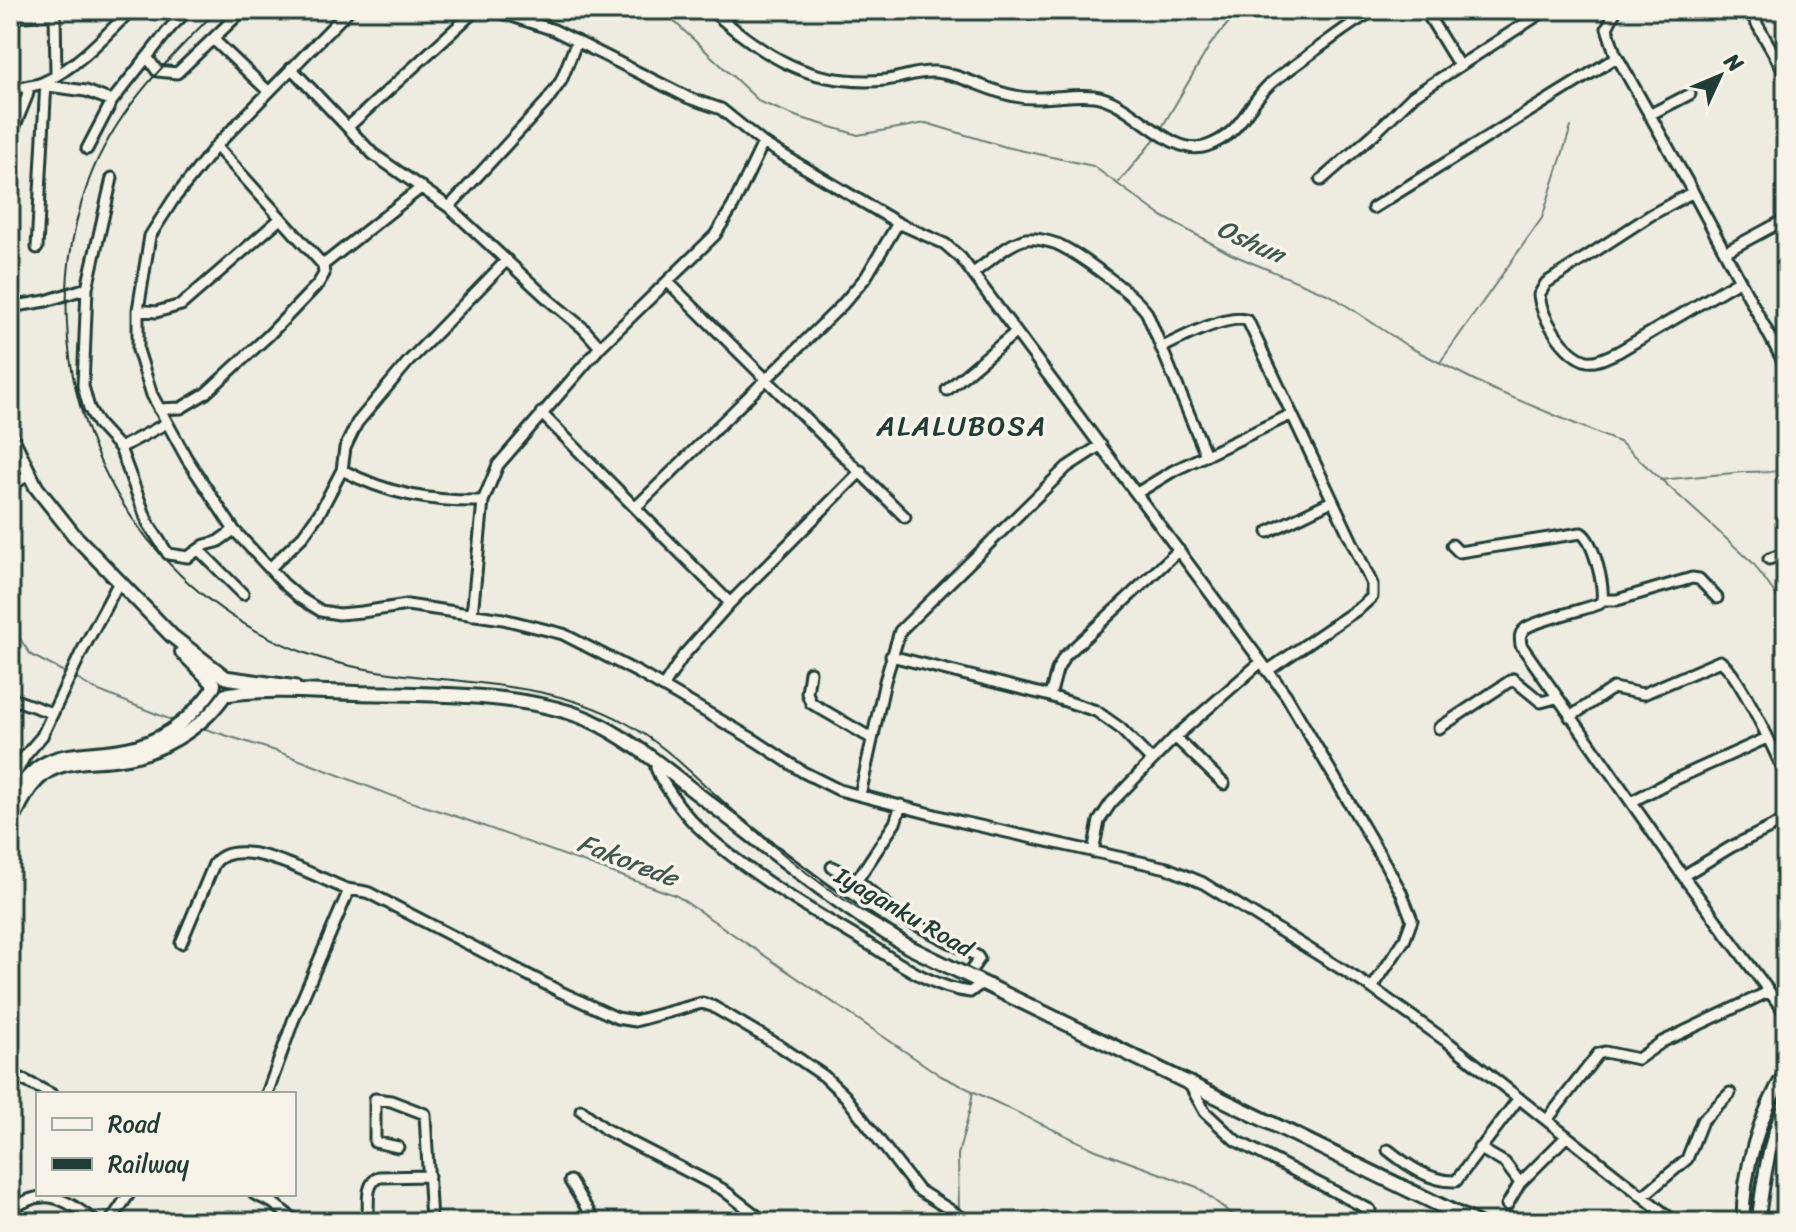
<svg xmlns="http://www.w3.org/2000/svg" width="1796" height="1232" viewBox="0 0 1796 1232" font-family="Sriracha,sans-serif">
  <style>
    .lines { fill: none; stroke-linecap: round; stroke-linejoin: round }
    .stream { stroke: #6c7e74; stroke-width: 2 }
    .minor-casing { stroke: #1f3d34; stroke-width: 15 }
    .major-casing { stroke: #1f3d34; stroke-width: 17 }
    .highway-casing { stroke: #1f3d34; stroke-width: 18 }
    .minor { stroke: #f7f3e8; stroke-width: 9 }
    .major { stroke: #f7f3e8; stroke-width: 11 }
    .highway { stroke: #f7f3e8; stroke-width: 12 }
    .rail { stroke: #1f3d34; stroke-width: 2 }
    .labels { text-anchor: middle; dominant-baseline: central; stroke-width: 7; stroke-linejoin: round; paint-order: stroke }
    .street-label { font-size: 24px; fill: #1f3d34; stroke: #f7f3e8 }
    .water-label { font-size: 26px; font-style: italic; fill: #3f584f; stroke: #f7f3e8 }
    .quarter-label { font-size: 28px; letter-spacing: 2px; fill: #1f3d34; stroke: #f7f3e8 }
  </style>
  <rect width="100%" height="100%" fill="#eeece1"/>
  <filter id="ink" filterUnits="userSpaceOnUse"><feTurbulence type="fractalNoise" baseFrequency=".0125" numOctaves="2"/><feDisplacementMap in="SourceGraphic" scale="16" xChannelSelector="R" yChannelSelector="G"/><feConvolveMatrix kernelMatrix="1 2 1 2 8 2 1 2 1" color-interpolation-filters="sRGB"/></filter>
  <g filter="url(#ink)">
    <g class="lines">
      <path class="stream" d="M662 10 760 102 798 117 858 135 926 123 1006 147 1093 166 1160 215 1231 254 1332 296 1409 347 1492 389 1621 443 1753 563 1786 609
        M1161 129 1210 45 1239 10
        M1119 182 1158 135
        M1441 361 1542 218 1571 127
        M1660 480 1744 472 1786 471
        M10 630 16 633 31 655 68 674
        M74 677 94 689 174 721
        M199 727 279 752 390 795 461 818 677 896 941 1076 1096 1150 1197 1187 1242 1222
        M959 1210 958 1155 970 1109 973 1091"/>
      <defs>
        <path id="minor" d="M55 10 56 75
          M349 10 216 146 173 200 150 236 138 310V350L152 395 187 459 234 530 283 583 300 598 321 611 339 614 362 612 407 605 503 619 563 634 639 673 756 741 803 772 839 790 962 822 1167 868 1203 883 1372 988 1449 1043 1675 1222
          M493 10 554 30 689 98 721 109 763 143 898 223 945 244 961 258 1286 695 1386 865 1401 892 1412 920 1405 939 1372 988
          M711 10C766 57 810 87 886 80 902 78 917 71 934 72 962 74 987 91 1015 96 1041 102 1068 93 1094 96 1133 101 1170 159 1207 146 1243 133 1246 105 1271 83 1283 73 1298 64 1310 54 1332 39 1352 21 1376 10
          M1425 10 1458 64
          M1616 10 1607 28 1615 53 1693 192 1786 367
          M1749 10 1786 75
          M10 17 55 14
          M213 39 268 91
          M148 58 157 71 177 73 243 10
          M291 68 373 154 449 207 549 300 583 328 600 347
          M48 86 86 91 112 101
          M10 89C20 87 32 87 42 83 74 70 107 34 131 10
          M1649 115 1690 94
          M348 127 476 10
          M10 138 27 96 29 86
          M216 146 323 265
          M87 149 112 101 171 27 188 10
          M112 178 87 288 83 386 89 408 98 424 120 448 148 523 168 554 188 557 205 545 217 542 234 530
          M1321 180 1375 133 1413 96 1546 10
          M1693 192 1651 215 1546 283 1539 295C1541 316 1564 355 1587 361 1597 363 1608 356 1618 352L1740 280
          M449 207 546 102 561 81 577 41
          M1373 208 1617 57
          M37 248 46 81
          M1725 252 1786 219
          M973 273C988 263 1008 243 1026 239 1036 238 1048 241 1057 244 1078 253 1135 295 1147 313L1206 455
          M668 282 905 517
          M10 307 46 301 87 288
          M138 310 156 312 181 305 280 219
          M1161 348C1179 339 1230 312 1248 321L1372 584V597L1361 607 1267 671
          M947 390 1016 332
          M159 409 181 408 206 393 269 335 318 284 324 274 323 265 422 187
          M541 413 730 603
          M120 448 167 423
          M342 470C388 494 430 502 483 501
          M10 487 29 474
          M1137 493 1173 471 1290 415
          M636 507 842 305 866 277 898 223
          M1268 532 1332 501
          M1452 545 1459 552 1581 533C1594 541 1604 585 1602 600
          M199 550 243 594
          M1769 559 1786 553
          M270 568 303 536 320 512 342 470 345 448 357 423 408 362 507 260
          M1717 598 1699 579 1692 578 1617 600H1602L1599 604C1585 609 1533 622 1526 628 1519 633 1520 638 1521 645L1683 876 1786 1014
          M10 610 12 613
          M472 615 483 501 498 465 600 347 715 235 733 206 763 143
          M891 656 1050 696 1096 711 1120 728 1151 760
          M810 672 807 693 811 703 871 738
          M663 687 683 656 730 603 861 471
          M1050 696 1057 670 1064 657 1179 550
          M10 698 52 713
          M1570 717 1613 688 1643 694 1720 661C1739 673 1775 752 1786 776
          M1439 728 1513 679 1541 702 1556 698
          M1175 737 1224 784
          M658 763 656 768 660 777C671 794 682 812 697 826 743 871 814 912 870 945 900 964 934 988 970 992L982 983
          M10 785 25 756 42 736 81 653 119 582
          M860 795 885 681 900 631 1067 467 1101 445
          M1631 802 1667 783 1767 738
          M1093 852 1099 821 1111 803 1175 737 1261 662
          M832 867 857 880 901 917 977 956 979 959 972 969 971 977
          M1683 876 1731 847 1786 820
          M857 880 895 823 901 805
          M181 943 214 864C237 832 316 877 344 888 352 891 361 890 369 893L561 992 617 1018 635 1021 702 1003 712 1006 780 1046 824 1076 845 1096 917 1189 969 1222
          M10 1073 51 1094
          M1190 1085 1205 1112 1235 1140 1370 1210
          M267 1094 293 1021 349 890
          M581 1110 605 1129 722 1189 765 1222
          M1547 1120 1598 1054 1605 1052 1638 1059 1662 1042 1768 992
          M398 1147 375 1142V1099L391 1101 425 1114 431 1222
          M1479 1148 1505 1163 1520 1183
          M1388 1150C1407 1165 1430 1182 1456 1181L1519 1098
          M570 1181 595 1222
          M254 1194 273 1203 297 1222
          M1643 1196 1687 1159 1702 1121 1730 1093
          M1507 1205 1520 1183 1567 1136
          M10 1210C47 1185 64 1199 96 1222
          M368 1216C369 1202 365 1184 379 1177L429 1176
          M110 1222 129 1194
          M1170 1222H1181"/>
        <path id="major" d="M10 805C39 739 83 761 137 746 171 736 194 715 214 687
          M10 829C18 808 30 781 51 770 72 760 95 762 117 759 158 755 202 729 225 695
          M1743 1222C1743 1169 1759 1116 1786 1071
          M1758 1222C1763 1182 1769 1139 1786 1103"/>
        <path id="highway" d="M10 434 36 487 74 535 172 636 225 677
          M182 652 214 684
          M228 678 294 687
          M229 694C270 688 315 692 356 693 429 695 535 691 600 725 636 744 667 770 699 795 769 848 833 902 909 947L1474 1222"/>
      </defs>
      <use href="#minor" class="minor-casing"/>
      <use href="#major" class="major-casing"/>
      <use href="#highway" class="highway-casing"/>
      <use href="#minor" class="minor"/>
      <use href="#major" class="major"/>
      <use href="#highway" class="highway"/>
      <path class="rail" d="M217 10C167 61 115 111 89 180 20 368 115 583 305 653 410 691 527 668 626 723 664 744 694 776 726 804 768 842 812 880 860 910 939 957 1025 995 1108 1035 1237 1098 1365 1160 1493 1222"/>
    </g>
  </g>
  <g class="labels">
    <g class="street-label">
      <text transform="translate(904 912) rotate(30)">Iyaganku Road</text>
    </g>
    <g class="water-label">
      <text transform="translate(1251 241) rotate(25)">Oshun</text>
      <text transform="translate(628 860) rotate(21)">Fakorede</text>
    </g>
    <g class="quarter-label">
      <text x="962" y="425">ALALUBOSA</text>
    </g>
  </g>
  <rect width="1796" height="1232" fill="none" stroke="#f7f3e8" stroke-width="40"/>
  <rect x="20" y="20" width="1756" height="1192" fill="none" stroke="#1f3d34" stroke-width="3" filter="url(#ink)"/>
  <rect x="36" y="1092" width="260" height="104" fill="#f7f3e8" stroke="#a1aaa0" stroke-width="2"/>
  <rect x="52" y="1118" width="40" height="12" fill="#f7f3e8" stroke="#a1aaa0" stroke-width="2"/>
  <text x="108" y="1132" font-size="24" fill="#1f3d34">Road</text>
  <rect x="52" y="1158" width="40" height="12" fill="#1f3d34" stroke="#a1aaa0" stroke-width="2"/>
  <text x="108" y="1172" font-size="24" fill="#1f3d34">Railway</text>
  <g transform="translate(1720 76) rotate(46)" stroke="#f7f3e8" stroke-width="6" paint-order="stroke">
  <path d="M0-6L14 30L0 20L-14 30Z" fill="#1f3d34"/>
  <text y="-12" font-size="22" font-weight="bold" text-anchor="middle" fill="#1f3d34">N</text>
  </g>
</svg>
